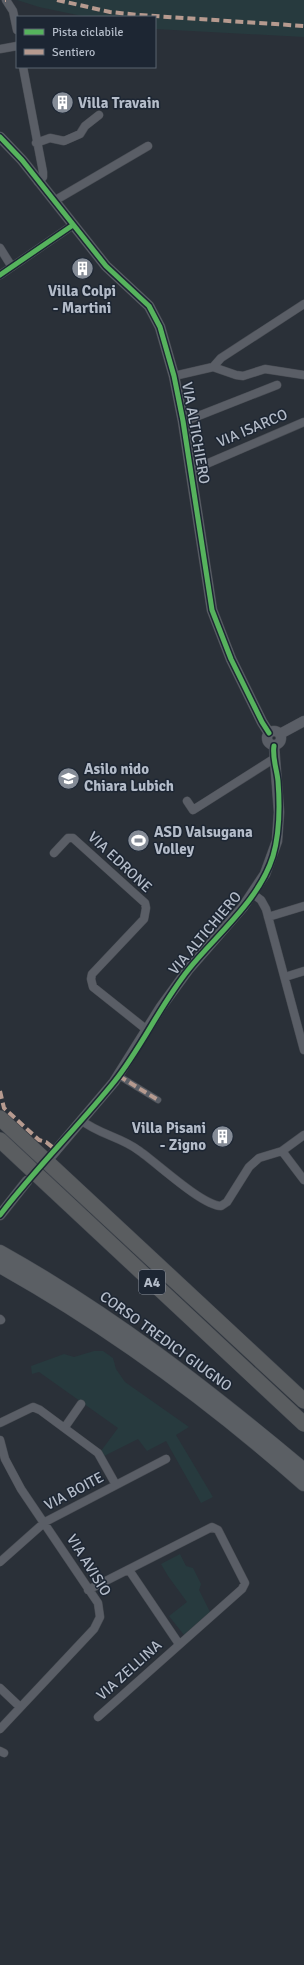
<svg xmlns="http://www.w3.org/2000/svg" width="304" height="1965" viewBox="0 0 304 1965" font-family="Signika,sans-serif">
  <style>
    .green { fill: #273a3e }
    .lines { fill: none; stroke-linecap: round; stroke-linejoin: round }
    .pedestrian-casing { stroke: #484c53; stroke-width: 7 }
    .minor-casing { stroke: #484c53; stroke-width: 9 }
    .tertiary-casing { stroke: #484c53; stroke-width: 11 }
    .trunk-casing { stroke: #474c53; stroke-width: 15 }
    .motorway-casing { stroke: #474c53; stroke-width: 16 }
    .pedestrian { stroke: #5a5e66; stroke-width: 6 }
    .minor { stroke: #5a5e66; stroke-width: 8 }
    .tertiary { stroke: #5a5e66; stroke-width: 10 }
    .trunk { stroke: #5b5f64; stroke-width: 14 }
    .motorway { stroke: #5a5d60; stroke-width: 15 }
    .quiet { stroke: #b69a8f; stroke-width: 4; stroke-dasharray: 8 4; stroke-linecap: butt }
    .cycleway-casing { stroke: #1d2633; stroke-width: 8 }
    .cycleway { stroke: #56b35d; stroke-width: 5 }
    .labels { text-anchor: middle; dominant-baseline: central; stroke-width: 3; stroke-linejoin: round; paint-order: stroke }
    .shield { fill: #1d2633; stroke: #878f9c; stroke-width: 1 }
    .shield-label { font-size: 14px; font-weight: bold; fill: #b4bcc9 }
    .poi-label { font-size: 15px; font-weight: bold; fill: #b4bcc9; stroke: #1d2633; text-anchor: start }
    .street-label { font-size: 15px; fill: #b4bcc9; stroke: #1d2633 }
  </style>
  <rect width="100%" height="100%" fill="#2a3038"/>
  <path class="green" d="M17 0H304V37L155 29V17H87L39 7Z
    M94 1351H103L113 1358 116 1369 125 1382 189 1427 176 1435 213 1497 201 1503 166 1441 147 1451 138 1439 104 1456 101 1451 118 1428 39 1372 32 1374 31 1366 64 1354 74 1357Z
    M180 1554 186 1566 193 1568 201 1584 199 1590 210 1612 184 1635 169 1616 187 1602 168 1576 161 1564Z"/>
  <g class="lines">
    <defs>
      <path id="pedestrian" d="M119 1076 158 1100"/>
      <path id="minor" d="M6 0 13 11 17 30
        M0 49 17 46
        M23 67 43 172V177L38 182
        M36 143 50 138 64 141 80 134 85 126 99 115
        M54 201 148 146
        M0 248 12 267
        M0 275 73 225
        M213 367 221 358 304 304
        M174 376 213 367 236 375 243 376 265 369 304 375
        M183 422 277 385
        M190 471 304 422
        M187 801 193 810 275 758
        M54 853 68 838H73L145 903 146 908 144 919 92 974 91 979 93 987 147 1030
        M253 894 261 900 266 909 304 1050
        M268 917 304 906
        M285 977 304 971
        M81 1120C98 1134 121 1137 138 1150 156 1162 201 1205 221 1206L227 1202 249 1167 259 1158 282 1151 304 1135
        M282 1151 304 1180
        M0 1319 1 1320
        M0 1423 33 1407 40 1410 98 1453 116 1485
        M65 1427 81 1404
        M0 1440 5 1459 21 1489 98 1603 100 1617 94 1629 0 1729
        M0 1562 45 1522 166 1459
        M129 1570 179 1644
        M88 1590 212 1527 218 1530 245 1583 242 1589 98 1717
        M0 1688 20 1707
        M0 1751 4 1753"/>
      <path id="tertiary" d="M0 137 22 160 106 266 149 306 160 327 174 376 183 421 212 610 231 659 262 722 269 733
        M267 738a7 7 0 1 1 14 0a7 7 0 1 1-14 0Z
        M280 734 304 721
        M52 1155 114 1082 161 1007 188 970 243 907 265 874 277 841 279 812 274 746
        M0 1215 27 1181"/>
      <path id="trunk" d="M0 1252C111 1314 207 1389 304 1470
        M0 1266C109 1327 211 1402 304 1484"/>
      <path id="motorway" d="M0 1118 304 1401
        M0 1140 304 1424"/>
    </defs>
    <use href="#pedestrian" class="pedestrian-casing"/>
    <use href="#minor" class="minor-casing"/>
    <use href="#tertiary" class="tertiary-casing"/>
    <use href="#trunk" class="trunk-casing"/>
    <use href="#motorway" class="motorway-casing"/>
    <use href="#pedestrian" class="pedestrian"/>
    <use href="#minor" class="minor"/>
    <use href="#tertiary" class="tertiary"/>
    <use href="#trunk" class="trunk"/>
    <use href="#motorway" class="motorway"/>
    <path class="quiet" d="M5 0H6
      M57 0 110 12 139 15 304 26
      M119 1076 158 1100
      M0 1091 4 1108 39 1140 46 1142 56 1150"/>
    <defs>
      <path id="cycleway" d="M0 137 22 160 106 266 149 306 160 327 174 376 183 421 212 610 231 659 262 722 269 733
        M0 275 73 225
        M0 1215C35 1169 77 1128 114 1082 142 1047 160 1005 189 969 217 934 259 901 273 856 280 832 280 807 278 781 277 770 272 757 274 746"/>
    </defs>
    <use href="#cycleway" class="cycleway-casing"/>
    <use href="#cycleway" class="cycleway"/>
  </g>
  <defs>
    <symbol id="building-disc" viewBox="-11 -11 22 22"><circle r="9.5" fill="#848b96" stroke="#1d2633"/><path d="M-4-6H4V6H1V3H-1V6H-4ZM-2.5-4.3h1.7v1.8h-1.7ZM.8-4.3h1.7v1.8H.8ZM-2.5-1h1.7V.8h-1.7ZM.8-1h1.7V.8H.8Z" fill="#fff"/></symbol>
    <symbol id="school-disc" viewBox="-11 -11 22 22"><circle r="9.5" fill="#848b96" stroke="#1d2633"/><path d="M0-5L7-2L0 1L-7-2ZM-4 1L0 2.5L4 1V4Q0 6-4 4Z" fill="#fff"/></symbol>
    <symbol id="stadium-disc" viewBox="-11 -11 22 22"><circle r="9.5" fill="#848b96" stroke="#1d2633"/><path d="M0-5a6.5 5 0 1 0 0 10a6.5 5 0 1 0 0-10ZM-3.5-1.8h7v3.6h-7Z" fill="#fff"/></symbol>
  </defs>
  <g fill-rule="evenodd">
    <use href="#building-disc" x="50" y="90" width="25" height="25"/>
    <use href="#building-disc" x="70" y="256" width="25" height="25"/>
    <use href="#school-disc" x="56" y="766" width="25" height="25"/>
    <use href="#stadium-disc" x="126" y="828" width="25" height="25"/>
    <use href="#building-disc" x="210" y="1124" width="25" height="25"/>
  </g>
  <g class="labels">
    <rect class="shield" x="139" y="1270" width="26" height="24" rx="3"/>
    <g class="shield-label">
      <text x="152" y="1282">A4</text>
    </g>
    <g class="poi-label">
      <text x="78" y="103">Villa Travain</text>
      <text x="82" y="291" text-anchor="middle">Villa Colpi<tspan x="82" dy="17">- Martini</tspan></text>
      <text x="84" y="769">Asilo nido<tspan x="84" dy="17">Chiara Lubich</tspan></text>
      <text x="154" y="832">ASD Valsugana<tspan x="154" dy="17">Volley</tspan></text>
      <text x="206" y="1128" text-anchor="end">Villa Pisani<tspan x="206" dy="17">- Zigno</tspan></text>
    </g>
    <g class="street-label">
      <text transform="translate(252 428) rotate(-23)">VIA ISARCO</text>
      <text transform="translate(196 433) rotate(80)">VIA ALTICHIERO</text>
      <text transform="translate(120 862) rotate(43)">VIA EDRONE</text>
      <text transform="translate(205 933) rotate(-50)">VIA ALTICHIERO</text>
      <text transform="translate(166 1341) rotate(36)">CORSO TREDICI GIUGNO</text>
      <text transform="translate(74 1491) rotate(-28)">VIA BOITE</text>
      <text transform="translate(89 1565) rotate(58)">VIA AVISIO</text>
      <text transform="translate(129 1670) rotate(-42)">VIA ZELLINA</text>
    </g>
  </g>
  <rect x="16" y="16" width="140" height="52" fill="#1d2633" stroke="#59626f"/>
  <rect x="24" y="29" width="20" height="6" fill="#56b35d" stroke="#59626f"/>
  <text x="52" y="36" font-size="12" fill="#b4bcc9">Pista ciclabile</text>
  <rect x="24" y="49" width="20" height="6" fill="#b69a8f" stroke="#59626f"/>
  <text x="52" y="56" font-size="12" fill="#b4bcc9">Sentiero</text>
</svg>
